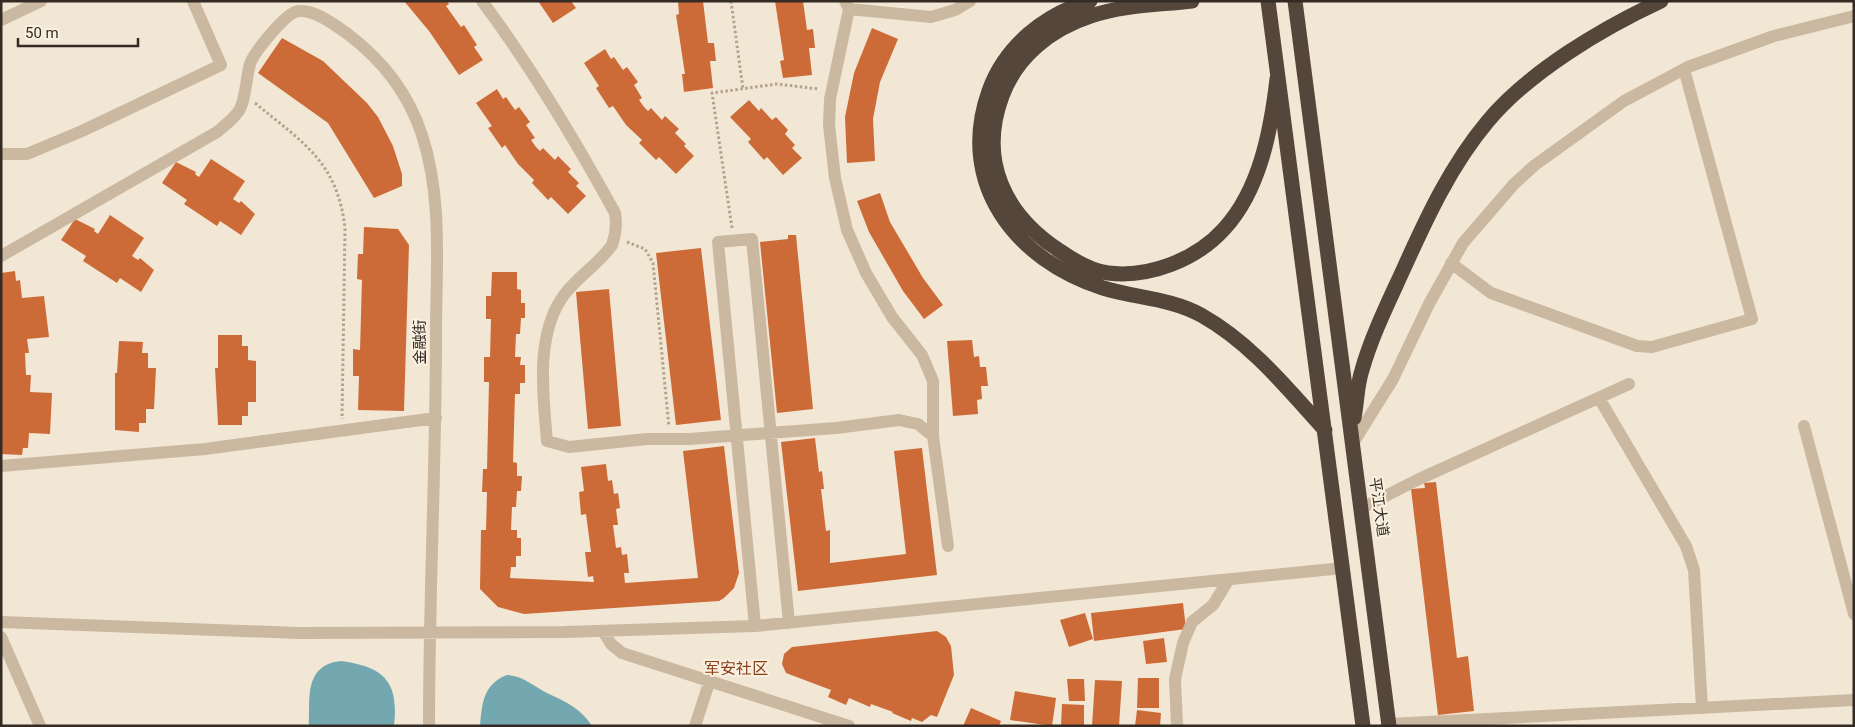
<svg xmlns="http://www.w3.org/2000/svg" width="1855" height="727" viewBox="0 0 1855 727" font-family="Roboto,'Noto Sans SC',sans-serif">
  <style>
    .water { fill: #73a8b0 }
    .building { fill: #cd6b38 }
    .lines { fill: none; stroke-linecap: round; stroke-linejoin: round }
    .path { stroke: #b6a28b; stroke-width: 3; stroke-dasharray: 2.5 2.5; stroke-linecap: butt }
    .minor { stroke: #cab8a1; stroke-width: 12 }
    .highway { stroke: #55463b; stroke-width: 15 }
    .labels { text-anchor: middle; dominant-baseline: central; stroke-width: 4; stroke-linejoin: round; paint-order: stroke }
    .street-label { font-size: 15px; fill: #342b24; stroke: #faf1e1 }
    .neighbourhood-label { font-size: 16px; fill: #873e19; stroke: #faf1e1 }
  </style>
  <rect width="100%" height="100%" fill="#f2e7d5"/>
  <path class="water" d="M341 661C384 667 399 681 394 726H309C310 698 304 665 341 661Z
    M507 675C524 676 534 687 549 694 567 702 581 709 592 726H480C482 704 483 684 507 675Z"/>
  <path class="building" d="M404 1H447L449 4 446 6 461 27 464 25 477 45 474 47 483 60 459 75 429 31Z
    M538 1H571L576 8 553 23Z
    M678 1H703L708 43H714L716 61H710L713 88 684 92 682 74H685L676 15 679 14Z
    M775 1H803L807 30 813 29 815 48H809L812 75 783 78 780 61 784 60Z
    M872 28 898 39 880 82 873 119 875 161 847 163 845 117 854 73Z
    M282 38 323 61 367 103 378 117 393 146 402 174V186L374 198 328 123 258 73Z
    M605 49 611 59 614 57 623 70 627 67 638 82 634 85 642 98 639 100 644 107 648 111 651 108 662 120 665 116 679 129 675 133 686 144 684 146 694 156 676 174 659 157 656 160 639 143 642 140 626 125 613 106 609 108 596 88 599 86 584 63Z
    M497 89 503 99 506 97 515 110 519 107 530 122 526 125 535 138 531 140 536 147 540 151 543 148 555 160 558 156 571 169 568 172 579 183 576 186 586 196 568 214 551 197 548 200 532 183 534 180 518 164 505 145 502 148 488 128 492 126 476 103Z
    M749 100 759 111 761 108 772 120 776 117 788 130 785 134 795 145 792 148 802 158 783 175 767 157 764 160 748 142 751 139 730 117Z
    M211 159 245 181 233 199 239 203 241 201 255 214 241 235 220 221 217 226 184 204 187 200 162 183 176 162 196 172 195 174 199 177Z
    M880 193 890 222 923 278 943 305 924 319 903 291 869 232 857 201Z
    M110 215 144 238 132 256 138 260 140 258 154 270 141 292 120 278 117 283 83 261 86 256 61 240 75 219 95 229 94 231 98 234Z
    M364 227 398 229 409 245 404 411 358 410 359 376H353V349L360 350 362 280 357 279 358 254H363Z
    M788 235H796L813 409 777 413 760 242 788 239Z
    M701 248 721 420 676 425 656 253Z
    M15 271 16 281 20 280 22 298 44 296 49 337 27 339 29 353H25L26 375H31L30 392 52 393 50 434 29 433 28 448H23L22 455 1 454V273Z
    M492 272H517V289L521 290V303H525V318H521L520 334H516L515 357H521L520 365H525V383H520V394H515L513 462 517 463V476H522L521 491H517L516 507H512L511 530H517V538H521V556H516V567H511L510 578 594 582 593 576 588 577 585 552H591L586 514 581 515 579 492 584 491 581 467 606 464 608 481 612 480 614 494 618 493 620 508 616 509 618 525H613L616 548 621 547 622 555 627 554 629 573H624L625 583 698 578 683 451 724 446 739 573 734 588 724 598 719 601 524 614 498 607 480 589 481 530H486L487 492H482L483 469H487L489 382H484V357H490L491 319H486V296H491Z
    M609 289 621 426 588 429 576 292Z
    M218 335H242V346H248V360L256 361V402H248V416H242V425H218L215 368H218Z
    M972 340 974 357 979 356 980 367H986L988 386H981L982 399 977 400 978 414 953 416 947 341Z
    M119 341 143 342 142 353H148V368H156L154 409H146V423H139V432L115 430V373H117Z
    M815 438 819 472 822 471 824 489H821L826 531 830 530V563L906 554 894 451 922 448 937 575 798 591 781 442Z
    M1436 482 1457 658 1468 656 1474 711 1438 715 1411 489 1425 488 1424 483Z
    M1183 603 1186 629 1094 641 1091 613Z
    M1085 613 1093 639 1069 647 1060 620Z
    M937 631 946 637 951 646 954 675 937 717 931 715 922 722 912 718 911 721 892 713 893 712 871 704 870 707 849 698 846 705 828 697 831 690 786 673 782 664 784 654 792 647Z
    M1164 638 1167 662 1146 664 1143 641Z
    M1138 678H1159V708H1137Z
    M1067 679H1084L1085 701H1069Z
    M1095 680 1122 681 1119 726H1092Z
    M1015 691 1056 698 1052 726 1010 720Z
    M1062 704 1084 705V726H1061Z
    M971 708 1001 721 999 726H963Z
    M1137 710 1161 713 1160 726H1135Z"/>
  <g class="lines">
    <path class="path" d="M731 1 743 89
      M255 103C303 143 337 161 345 228L342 419
      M732 228 712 93 777 84 819 89
      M627 242 645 249 653 263 669 427"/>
    <path class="minor" d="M482 1C532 68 575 140 615 213 617 225 616 234 612 245 599 264 578 276 564 295 535 334 543 395 547 441L569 447 647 439H689L836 428 899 420 918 424 933 436 948 546
      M845 1 849 9 830 99 829 125 835 178 847 230 866 273 892 317 922 355 933 381V436
      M849 9 931 17 955 10 970 1
      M1 20 41 1
      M1 154H27L82 131 221 65 193 1
      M1 256 217 132C224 126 235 118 240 109 246 97 246 78 250 64 254 52 283 17 295 12 311 6 337 26 349 35 383 61 409 95 422 135 443 199 436 269 436 334 436 465 429 595 429 726
      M1451 263 1491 293 1637 346 1652 347 1752 319 1684 69
      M1599 398 1686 546 1694 570 1702 708
      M1804 426 1854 614
      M1353 443 1393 379 1429 304 1463 243 1514 184 1535 165 1624 101 1688 67 1774 36 1854 16
      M1 466 205 449 436 418
      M1362 508 1417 480 1629 384
      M1 622 298 633 565 632 755 626 1343 568
      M755 626 718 242 752 239 789 623
      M603 631 611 644 622 653 849 726
      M1 637 40 726
      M1389 724 1854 700
      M695 726 710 680
      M1177 726 1175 679 1183 643 1192 622 1213 605 1229 579"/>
    <path class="highway" d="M1090 1C1045 14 1005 46 989 91 956 183 1015 260 1103 288 1135 298 1170 298 1201 315 1251 343 1287 388 1325 430
      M1192 1C1158 5 1123 5 1091 16 1051 29 1017 56 1002 96 978 161 1005 215 1060 251 1073 260 1092 271 1108 273 1149 278 1196 260 1224 229 1260 190 1271 130 1277 79
      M1268 1 1363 726
      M1295 1 1389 726
      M1354 418C1357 402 1357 385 1362 370 1372 335 1389 301 1404 268 1427 217 1451 165 1488 121 1530 71 1603 28 1661 1"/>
  </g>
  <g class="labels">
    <g class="street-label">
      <text transform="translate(420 342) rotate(-90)">金融街</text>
      <text transform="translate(1379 507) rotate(82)">平江大道</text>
    </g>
    <g class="neighbourhood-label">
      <text x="736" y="668">军安社区</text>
    </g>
  </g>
  <rect width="1855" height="727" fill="none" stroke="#342b24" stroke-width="5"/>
  <path d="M18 38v8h120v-8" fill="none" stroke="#342b24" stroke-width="2.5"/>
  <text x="25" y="38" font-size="15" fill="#342b24" stroke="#faf1e1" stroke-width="4" paint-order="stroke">50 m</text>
</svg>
